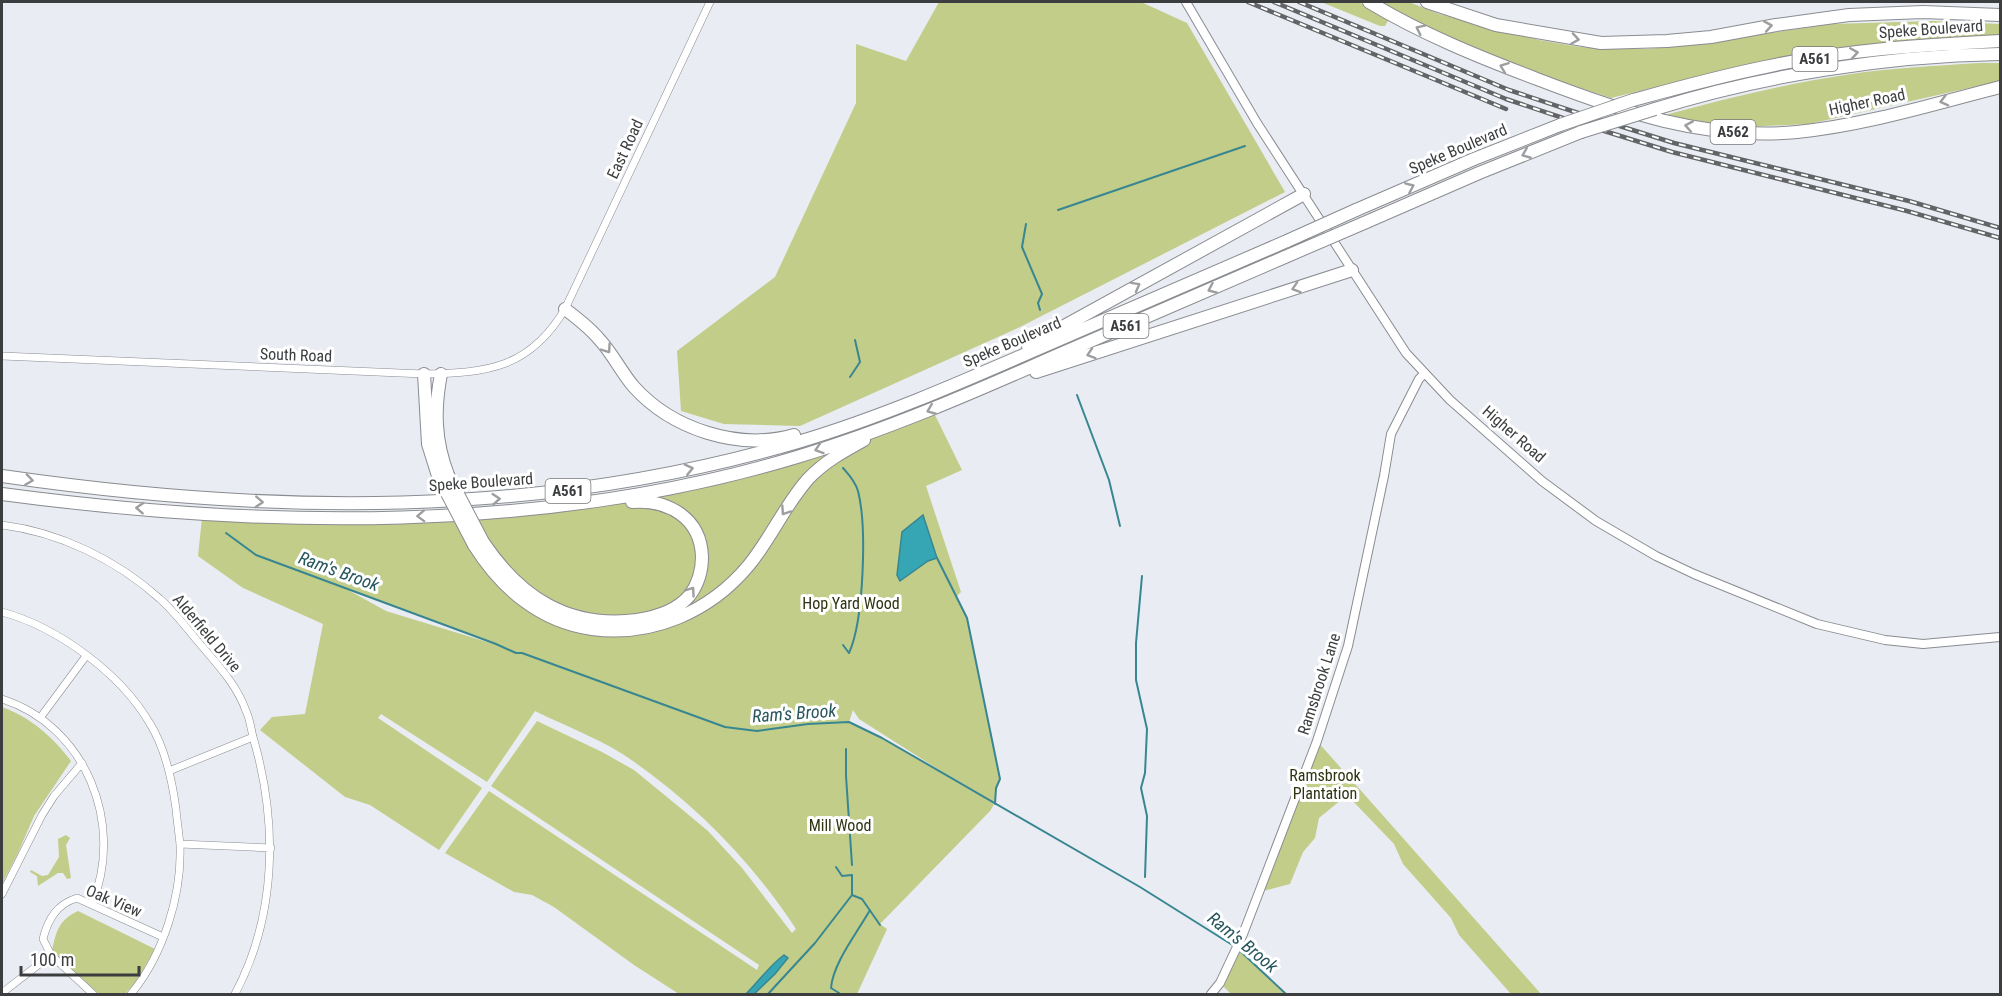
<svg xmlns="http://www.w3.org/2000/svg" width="2002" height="996" viewBox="0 0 2002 996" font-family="'Roboto Condensed',sans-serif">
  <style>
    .green { fill: #c1cd89; fill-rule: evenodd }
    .water { fill: #36a5b4; stroke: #388691; stroke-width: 1.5 }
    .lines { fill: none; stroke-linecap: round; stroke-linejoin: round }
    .stream { stroke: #388691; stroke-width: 2 }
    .minor-casing { stroke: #898c91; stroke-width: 8 }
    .tertiary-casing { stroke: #898c91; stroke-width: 10 }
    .trunk-casing { stroke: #898c91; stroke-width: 14 }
    .minor { stroke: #fff; stroke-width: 7 }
    .tertiary { stroke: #fff; stroke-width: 8 }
    .trunk { stroke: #fff; stroke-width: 12 }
    .rail-casing { stroke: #626467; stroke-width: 4.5 }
    .rail { stroke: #fff; stroke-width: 2; stroke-dasharray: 7; stroke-linecap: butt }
    .trunk-bridge-casing { stroke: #898c91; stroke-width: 14; stroke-linecap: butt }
    .trunk-bridge { stroke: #fff; stroke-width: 12 }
    .oneway { stroke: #9d9e9f }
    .labels { text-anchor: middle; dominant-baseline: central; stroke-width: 6; stroke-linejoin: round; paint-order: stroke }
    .shield { fill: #fff; stroke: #767779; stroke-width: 1.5 }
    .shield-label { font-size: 15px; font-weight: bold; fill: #3b3d3f }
    .street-label { font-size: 16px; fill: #3b3d3f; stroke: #fff }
    .park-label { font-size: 16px; fill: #2e3312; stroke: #fff }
    .water-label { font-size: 18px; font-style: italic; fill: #27565d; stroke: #fff }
  </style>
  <rect width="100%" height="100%" fill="#e9ecf2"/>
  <path class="green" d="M939 2H1141L1187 23 1285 192 1020 327 800 426 724 424 681 411 677 351 775 277 856 103V44L906 61Z
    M1321 2H1359L1389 19 1385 26H1380Z
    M1378 2H1409L1439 14 1539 40 1580 47 1615 49H1648L1686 45 1832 24 1933 21 2000 24V36L1817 51 1758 62 1611 98 1559 81 1483 52 1415 22Z
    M1979 63H2000V81L1809 124 1744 127 1706 123 1665 115C1724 99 1784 84 1845 75 1889 68 1934 66 1979 63Z
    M932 409 962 470 926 486 961 592 957 596 967 618 1000 779C995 790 997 802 990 811L880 924 887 929 857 994H679L634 965 554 907 532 895 514 892 445 853 489 791 757 970 759 965 491 786 537 721 602 752 634 770 684 811 708 831 742 868 792 933 796 929C754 864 697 806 633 761 604 740 567 727 535 711L487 782 381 714 378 718 482 788 439 850 370 805 345 797 260 730 272 717 305 714 323 624 243 588 198 556 202 518 230 514 348 519 460 518C472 540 483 562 500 580 548 631 625 646 687 614L681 604C620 638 546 620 502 567 495 560 487 551 483 541 479 533 478 523 475 515 636 501 782 468 932 409ZM348 590 497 644V645L386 611ZM853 710 859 719 977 794 882 738 849 722Z
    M2 707C30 717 53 737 71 761L34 816 18 853 2 884Z
    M1317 741 1541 994H1511L1459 935 1451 918 1403 864 1394 844 1347 795 1319 818 1315 838 1303 852 1290 884 1259 892Z
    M66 835 70 838 66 845 71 878 67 879 63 873H58L38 886 37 876 30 872 31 870 42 876 48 875 59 857 58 839Z
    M78 911 155 949 136 982 125 994H99L52 951C56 931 59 920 78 911Z
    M1237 948 1286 994H1231L1220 983Z"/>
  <path class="water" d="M923 515 937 558 928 561 900 581 897 575 902 532Z
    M784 955 788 958 775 974 754 994H746C758 982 770 965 784 955Z"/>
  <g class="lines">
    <path class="stream" d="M1058 210 1245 146
      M1026 224 1022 247 1042 294 1038 303 1040 310
      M850 377 860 362 855 340
      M1077 395 1109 480 1120 526
      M843 468C849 475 855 481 858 491 867 526 864 620 849 653L843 645
      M226 533 256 555 496 644 516 653H522L725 727 757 731 808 724 849 722 882 738 1140 887 1234 946
      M937 558 967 618 1000 779 996 788 995 804
      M1142 576 1136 643V680L1147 729 1145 773 1141 788 1147 816 1145 877
      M846 749V776L852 865
      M852 895 862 899 880 925
      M1238 949 1286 994
      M768 994 815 943 852 895V875L842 876 836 867
      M838 994 839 993 831 988C833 963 857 933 870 910"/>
    <defs>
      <path id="minor" d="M2 356 424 374C488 373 530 368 565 309L710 2
        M2 525C59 532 117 560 160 599 175 612 187 629 200 644 217 664 237 685 246 711 250 719 251 729 253 737 278 822 277 915 235 994
        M2 612C57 627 119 672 149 722 165 747 172 779 176 809 177 821 179 833 180 845 182 896 163 955 131 994
        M2 699C86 726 125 824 92 904
        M40 718 86 656
        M169 771 253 737
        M180 844 271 848
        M2 894 42 815 54 796 82 763
        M2 993 51 955
        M93 994 51 955 43 939C48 919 57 904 77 898L163 937"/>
      <path id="tertiary" d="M1186 2 1257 123 1406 353 1450 400 1542 481 1596 521 1656 556 1694 574 1817 624 1885 640 1923 644 2000 637
        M1211 994 1220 983 1243 934 1317 741 1348 646 1384 476 1391 434 1419 379 1424 374"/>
      <path id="trunk" d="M1369 2C1422 34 1479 57 1537 79 1620 111 1706 141 1797 132 1866 125 1934 104 2000 87
        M1427 2 1496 25 1601 43 1667 41 1711 37 1776 25 1849 15 1923 12 2000 15
        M1633 100C1677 88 1720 76 1765 67 1842 50 1922 45 2000 41
        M1655 109C1764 75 1886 56 2000 54
        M1356 210 1474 159 1560 125
        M1364 223 1479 173 1581 132
        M565 309C577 318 589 327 599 339 613 354 621 372 634 387 672 429 738 451 794 435
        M1028 346 1304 194
        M1036 372 1352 270
        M424 374 428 444 438 476
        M441 374C434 410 435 441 448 475
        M2 476C271 515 535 519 798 442 879 418 957 384 1035 350 1119 313 1203 277 1287 241
        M2 494C263 529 542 534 797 457 887 430 972 393 1058 355 1134 322 1209 290 1285 257
        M483 542C520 597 568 629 637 620 656 617 677 611 690 595 698 584 702 570 702 557 701 518 668 499 632 502
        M474 545C501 588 540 622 592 629 652 637 710 612 749 565 771 538 785 505 808 479 824 462 844 451 864 440"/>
    </defs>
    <use href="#minor" class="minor-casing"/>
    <use href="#tertiary" class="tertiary-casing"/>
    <use href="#trunk" class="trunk-casing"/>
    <use href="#minor" class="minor"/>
    <use href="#tertiary" class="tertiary"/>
    <use href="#trunk" class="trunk"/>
    <defs>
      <path id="rail" d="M1248 2 1506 109
        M1274 2 1506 99 1572 121 1672 152 1907 211 2000 238
        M1299 2 1509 90 1575 112 1674 143 1909 201 2000 228"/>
    </defs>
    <use href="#rail" class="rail-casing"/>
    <use href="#rail" class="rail"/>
    <defs>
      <path id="trunk-bridge" d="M1560 125 1633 100
        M1581 132 1655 109
        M1287 241 1356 210
        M1285 257 1364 223
        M448 475 483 542
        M438 476 474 545"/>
    </defs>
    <use href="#trunk-bridge" class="trunk-bridge-casing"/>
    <use href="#trunk-bridge" class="trunk-bridge"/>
  </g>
  <defs><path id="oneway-chevron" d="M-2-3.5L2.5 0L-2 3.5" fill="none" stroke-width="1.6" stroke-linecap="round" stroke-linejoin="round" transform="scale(1.5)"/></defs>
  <g class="oneway">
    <use href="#oneway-chevron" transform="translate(1768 26) rotate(-10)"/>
    <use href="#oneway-chevron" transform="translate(1420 29) rotate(-154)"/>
    <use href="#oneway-chevron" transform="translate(1575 39) rotate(9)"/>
    <use href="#oneway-chevron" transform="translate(1854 53) rotate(-9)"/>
    <use href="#oneway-chevron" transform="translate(1504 67) rotate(-159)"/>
    <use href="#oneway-chevron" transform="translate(1944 101) rotate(166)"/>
    <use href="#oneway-chevron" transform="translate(1689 126) rotate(-170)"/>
    <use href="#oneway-chevron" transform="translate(1526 154) rotate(158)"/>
    <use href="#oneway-chevron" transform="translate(1410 187) rotate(-23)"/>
    <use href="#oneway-chevron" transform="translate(1136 286) rotate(-29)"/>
    <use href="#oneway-chevron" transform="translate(1296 288) rotate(162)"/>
    <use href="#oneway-chevron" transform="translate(1212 289) rotate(156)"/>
    <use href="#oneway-chevron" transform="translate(607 349) rotate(55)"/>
    <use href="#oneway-chevron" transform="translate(1091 354) rotate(162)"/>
    <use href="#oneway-chevron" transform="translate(931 410) rotate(158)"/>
    <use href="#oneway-chevron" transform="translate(819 449) rotate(162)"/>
    <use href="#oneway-chevron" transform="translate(689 469) rotate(-13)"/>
    <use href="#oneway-chevron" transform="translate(29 480) rotate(8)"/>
    <use href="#oneway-chevron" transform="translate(496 499) rotate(-4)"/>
    <use href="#oneway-chevron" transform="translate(259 502) rotate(3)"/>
    <use href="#oneway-chevron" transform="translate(140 508) rotate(-176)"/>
    <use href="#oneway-chevron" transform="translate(785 511) rotate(124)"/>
    <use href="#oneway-chevron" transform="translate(421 516) rotate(178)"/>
    <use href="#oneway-chevron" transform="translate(691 591) rotate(-55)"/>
  </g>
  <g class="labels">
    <g class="shield">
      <rect x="1792.5" y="47" width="45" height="24" rx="4.5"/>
      <rect x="1710.5" y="120" width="45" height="24" rx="4.5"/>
      <rect x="1103.5" y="314" width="45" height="24" rx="4.5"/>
      <rect x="545.5" y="479" width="45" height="24" rx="4.5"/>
    </g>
    <g class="shield-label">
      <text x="1815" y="59">A561</text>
      <text x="1733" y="132">A562</text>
      <text x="1126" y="326">A561</text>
      <text x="568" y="491">A561</text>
    </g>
    <g class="street-label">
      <text transform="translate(1931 29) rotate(-4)">Speke Boulevard</text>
      <text transform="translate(1867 102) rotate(-12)">Higher Road</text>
      <text transform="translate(625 149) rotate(-65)">East Road</text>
      <text transform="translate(1458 149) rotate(-23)">Speke Boulevard</text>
      <text transform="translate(1012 342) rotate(-23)">Speke Boulevard</text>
      <text transform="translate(296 355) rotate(2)">South Road</text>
      <text transform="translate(1514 434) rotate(41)">Higher Road</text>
      <text transform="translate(481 482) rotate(-4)">Speke Boulevard</text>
      <text transform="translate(207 633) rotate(50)">Alderfield Drive</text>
      <text transform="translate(1319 684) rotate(-72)">Ramsbrook Lane</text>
      <text transform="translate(114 901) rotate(23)">Oak View</text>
    </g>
    <g class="park-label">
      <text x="851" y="603">Hop Yard Wood</text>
      <text x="1325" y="775">Ramsbrook<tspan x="1325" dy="18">Plantation</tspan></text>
      <text x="840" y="825">Mill Wood</text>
    </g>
    <g class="water-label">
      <text transform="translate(339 571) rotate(20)">Ram's Brook</text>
      <text transform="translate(794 713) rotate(-4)">Ram's Brook</text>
      <text transform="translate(1243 942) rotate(39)">Ram's Brook</text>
    </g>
  </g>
  <rect width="2002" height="996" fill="none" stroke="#3b3d3f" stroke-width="6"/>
  <path d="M21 966v9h118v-9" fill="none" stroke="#3b3d3f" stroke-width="3"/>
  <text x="30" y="966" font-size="18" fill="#3b3d3f" stroke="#ffffff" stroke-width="4.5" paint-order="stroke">100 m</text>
</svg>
